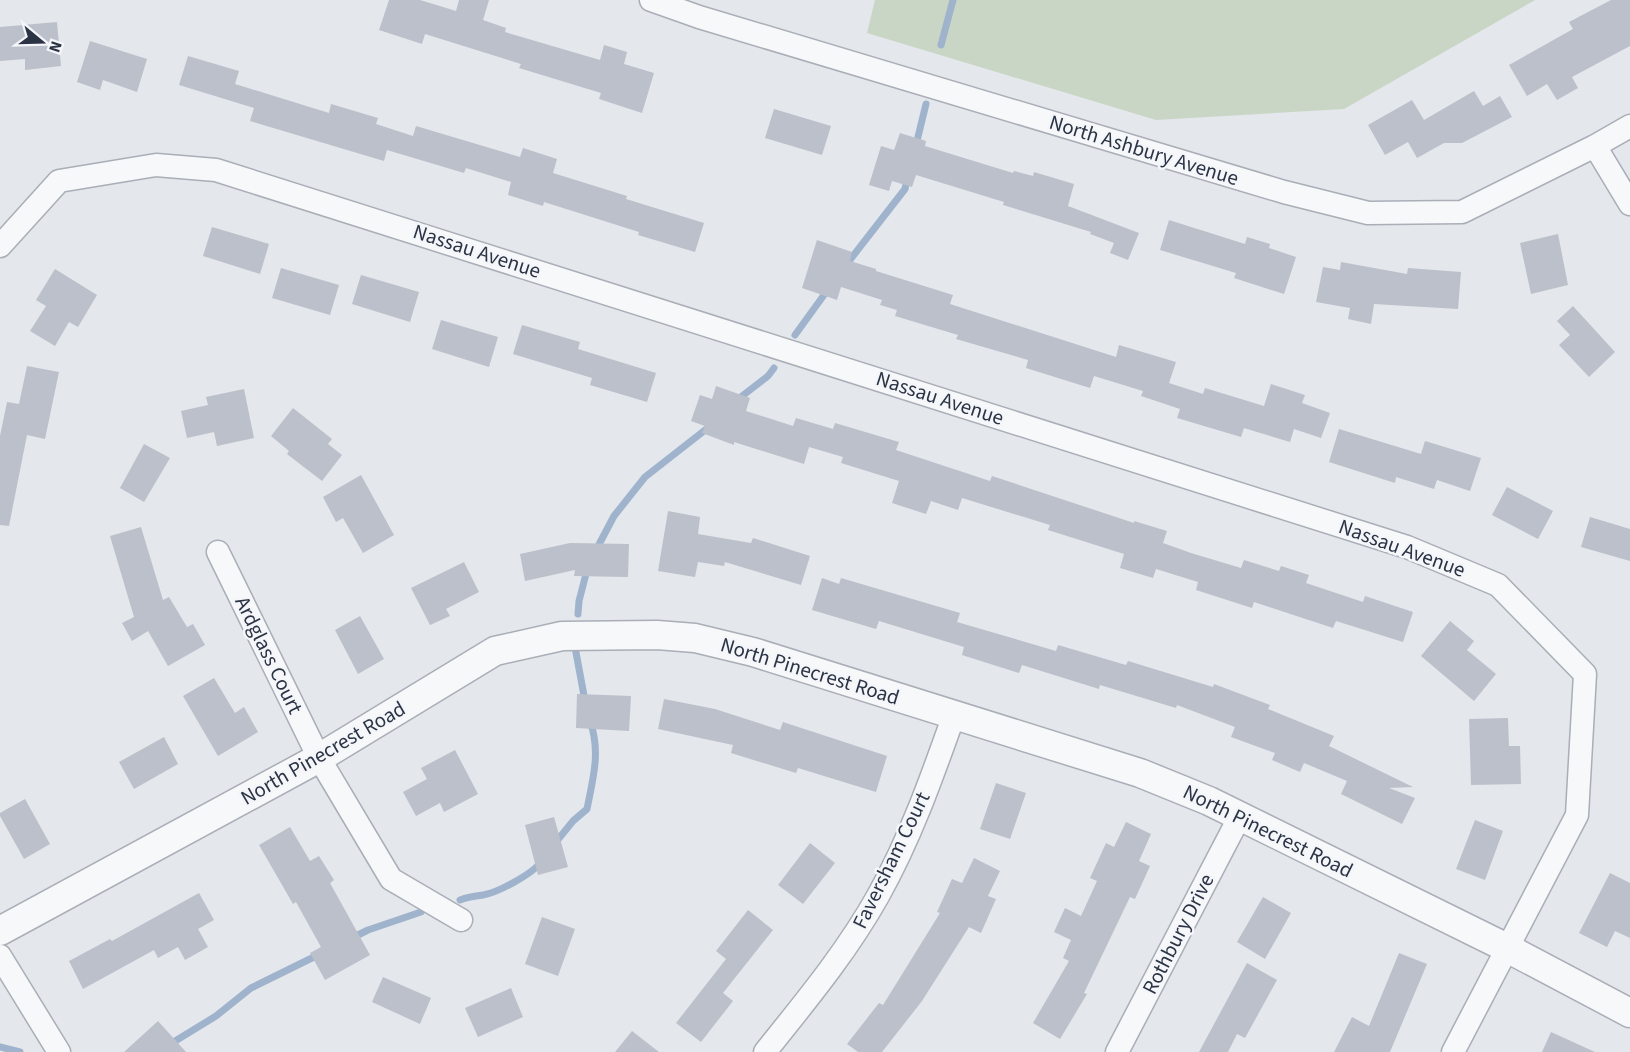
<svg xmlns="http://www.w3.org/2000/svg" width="1630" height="1052" viewBox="0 0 1630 1052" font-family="'Source Sans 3',sans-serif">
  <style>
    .green { fill: #c9d6c5 }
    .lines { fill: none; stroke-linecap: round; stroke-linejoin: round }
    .stream { stroke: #9fb4cc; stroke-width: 7 }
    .building { fill: #bbc0ca }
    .minor-casing { stroke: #a9aeb7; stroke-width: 25 }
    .tertiary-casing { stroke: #a9aeb7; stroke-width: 31 }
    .minor { stroke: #f7f8fa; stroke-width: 22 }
    .tertiary { stroke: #f7f8fa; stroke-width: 28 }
    .labels { text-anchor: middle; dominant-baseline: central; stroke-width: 5; stroke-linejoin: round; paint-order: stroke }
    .street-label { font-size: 21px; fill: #2b3445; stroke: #f4f6f9 }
  </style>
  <rect width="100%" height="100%" fill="#e4e7ec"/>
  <path class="green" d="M875 0H1535L1344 109 1156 120 867 33Z"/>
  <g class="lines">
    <path class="stream" d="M941 45 953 0
      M916 145 926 104
      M846 265 905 189 908 176
      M795 335 829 288
      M737 400 768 376 774 368
      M595 552 614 516 645 477 709 427
      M578 614 579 601 587 570
      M575 647 585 701
      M556 842 573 821 587 809C593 778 601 752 590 721
      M460 900C468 897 475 896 483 895 497 893 532 874 540 863
      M352 938 368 930 421 912
      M0 1047 20 1052
      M153 1052 167 1046 216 1016 251 988 318 955"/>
  </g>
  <path class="building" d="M389 0H420L456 11 459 0H489L483 20 506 28 505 32 600 60 604 45 627 52 624 64 654 73 642 113 599 99 601 93 519 68 521 64 425 34 422 44 379 30Z
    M1611 0H1630V46L1572 77 1578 88 1557 100 1547 84 1527 96 1509 65 1573 29 1569 22Z
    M57 22 61 66 25 70V59L0 61V27Z
    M90 41 147 59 137 92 103 80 100 90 77 82Z
    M188 56 239 71 235 84 329 113 331 104 378 118 376 124 413 136 416 126 520 157 523 148 557 159 553 173 627 196 626 199 704 223 695 252 638 235 639 232 544 202 543 206 508 195 511 182 466 168 464 173 387 150 384 161 250 121 254 108 179 85Z
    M1474 91 1483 106 1500 96 1512 117 1462 143H1444L1417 158 1408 142 1385 155 1368 125 1412 100 1424 120Z
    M774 109 831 126 822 155 765 138Z
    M900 133 926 141 925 146 1013 173 1014 171 1033 176 1034 172 1074 184 1068 206 1139 233 1128 260 1110 253 1114 243 1090 234 1091 232 1003 205 1004 202 916 175 912 187 892 181 889 191 869 185 881 146 894 150Z
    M1169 220 1245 244 1247 237 1270 244 1269 248 1296 257 1284 294 1234 278 1236 273 1160 250Z
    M212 227 269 244 260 274 203 256Z
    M1558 234 1568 285 1531 294 1520 243Z
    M817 240 852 252 850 261 876 269V271L953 295 950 304 1116 357 1119 345 1176 362 1169 383 1203 394 1205 388 1264 406 1271 384 1305 395 1302 403 1330 413 1321 438 1294 429 1290 442 1244 428 1241 437 1177 418 1180 409 1141 396 1143 391 1094 376 1090 388 1026 368 1028 360 956 339 958 335 895 316 897 310 880 305 882 300 841 287 837 300 802 288Z
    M1341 262 1407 274 1408 268 1461 272 1458 309 1374 304 1371 324 1348 319 1350 308 1316 302 1323 267 1340 270Z
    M281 268 339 285 330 315 272 298Z
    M55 269 97 295 78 327 69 322 55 346 30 331 46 306 36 300Z
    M361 275 419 292 410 322 352 304Z
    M1573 306 1615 352 1589 377 1559 345 1570 335 1557 321Z
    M441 320 498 337 489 367 432 349Z
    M522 325 580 342 578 349 656 373 647 402 590 385 592 378 513 354Z
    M27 366 59 372 45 439 27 435 9 526 0 525V436L7 402 19 404Z
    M716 386 750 398 746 411 793 426 796 418 833 429 835 423 899 442 896 450 990 481 992 476 1134 523V521L1167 531 1163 543 1191 553 1241 568 1244 560 1279 571 1281 566 1309 575 1306 583 1363 602 1365 596 1413 612 1403 642 1336 621 1333 628 1254 602 1252 608 1196 590 1198 582 1156 569 1153 578 1120 568 1124 554 1048 530 1050 525 962 498 958 510 931 501 926 514 892 503 899 481 841 463 843 457 809 447 804 464 734 442V445L702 433 705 426 691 421 700 395 712 399Z
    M244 389 254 438 217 446 214 432 187 438 181 411 208 405 206 397Z
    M293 408 332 439 328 444 342 455 322 481 287 454 289 451 271 436Z
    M1339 429 1421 454 1425 441 1481 458 1470 491 1437 480 1434 489 1396 477 1395 483 1329 462Z
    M144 444 170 458 144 502 120 488Z
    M361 475 394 535 363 553 343 518 336 522 323 497Z
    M1507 487 1553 511 1538 539 1492 515Z
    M668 511 700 517 698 534 751 543 753 538 810 556 801 585 725 562 724 566 698 562 695 577 658 571Z
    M1590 517 1630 529V561L1581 547Z
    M141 527 163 600 169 597 187 627 193 624 205 645 168 666 148 631 132 641 122 623 134 617 110 536Z
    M570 543 629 544 628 577 574 576 575 570 525 581 520 554Z
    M464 562 479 592 446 609 450 616 430 625 411 588Z
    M822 578 839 584 841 578 960 613 957 622 1056 651 1058 645 1126 665 1128 661 1213 687 1214 684 1270 705 1268 709 1334 736 1329 746 1413 787 1389 788 1415 798 1402 824 1341 794 1347 781 1304 763 1300 772 1272 760 1275 753 1231 737 1235 727 1177 705 1176 708 1100 685 1099 689 1022 665 1019 673 962 655 964 647 879 621 876 629 812 610Z
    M360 616 384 659 358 674 335 630Z
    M1450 621 1474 641 1467 650 1496 674 1474 701 1421 656Z
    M214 678 235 713 244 707 258 732 218 756 183 696Z
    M577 694 631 696 629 731 576 728Z
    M664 699 715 709 780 730 783 722 887 756 876 792 798 768 796 773 731 753 733 745 658 729Z
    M1508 718 1509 746H1520L1521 784 1471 785 1469 719Z
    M164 737 178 764 134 789 119 762Z
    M455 750 478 794 444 812 440 803 416 816 403 792 427 779 421 768Z
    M996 783 1026 793 1010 839 980 829Z
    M25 799 50 844 24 859 0 816V813Z
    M554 817 568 867 538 875 525 825Z
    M1475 820 1503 831 1485 880 1456 869Z
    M1126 822 1151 834 1139 861 1150 866 1135 899 1130 897 1084 993 1087 994 1060 1039 1033 1023 1069 961 1063 958 1071 940 1054 932 1065 908 1081 916 1097 881 1090 878 1106 843 1114 847Z
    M290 827 310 861 319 856 334 880 330 883 370 955 325 980 310 953 321 947 296 902 293 904 259 845Z
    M810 843 835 863 803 904 778 885Z
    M974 858 1000 871 988 896 996 899 981 933 969 927 922 1001 882 1052H858L847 1044 879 1003 883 1005 940 913 937 912 952 879 962 883Z
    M1610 873 1630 883V938L1615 931 1607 947 1579 933Z
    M199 893 214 920 198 929 208 947 185 960 178 947 158 958 154 950 83 989 69 961 110 939 112 941Z
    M1263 897 1291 913 1265 959 1237 942Z
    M748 910 773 930 723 993 733 1001 701 1042 676 1023 726 959 716 951Z
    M542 917 575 929 558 976 525 964Z
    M1399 953 1427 964 1390 1052H1334L1352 1017 1369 1026Z
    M1247 963 1277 980 1245 1038 1237 1034 1228 1052H1199Z
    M383 977 431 998 420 1024 372 1002Z
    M511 988 523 1017 478 1037 465 1008Z
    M158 1021 186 1052H124Z
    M632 1031 659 1052H615Z
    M1551 1032 1595 1052H1542Z"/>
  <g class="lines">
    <defs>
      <path id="minor" d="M651 0 699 17 1284 192 1368 213 1462 212 1595 146 1630 126
        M1595 146 1630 204
        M0 246 59 181 156 165 216 170 1407 547 1498 585 1585 674 1577 815 1453 1052
        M218 552 319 758 391 879 461 920
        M0 956 59 1052
        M765 1052C805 1002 846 953 878 896 910 839 932 777 954 715
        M1117 1052 1240 816"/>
      <path id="tertiary" d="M0 931 319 758 495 651 562 636 657 635 695 638 753 652 1140 773 1209 801 1507 948 1630 1013"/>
    </defs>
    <use href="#minor" class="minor-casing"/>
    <use href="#tertiary" class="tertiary-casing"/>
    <use href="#minor" class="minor"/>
    <use href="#tertiary" class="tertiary"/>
  </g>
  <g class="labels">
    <g class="street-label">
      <text transform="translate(1144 150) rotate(17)">North Ashbury Avenue</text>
      <text transform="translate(477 251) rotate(18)">Nassau Avenue</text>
      <text transform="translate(940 398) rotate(18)">Nassau Avenue</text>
      <text transform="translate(1402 548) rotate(20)">Nassau Avenue</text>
      <text transform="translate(269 655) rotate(64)">Ardglass Court</text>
      <text transform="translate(810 671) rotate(17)">North Pinecrest Road</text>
      <text transform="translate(323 753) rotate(-30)">North Pinecrest Road</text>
      <text transform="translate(1268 831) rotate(26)">North Pinecrest Road</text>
      <text transform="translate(891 860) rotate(-64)">Faversham Court</text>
      <text transform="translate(1178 934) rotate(-63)">Rothbury Drive</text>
    </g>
  </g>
  <g transform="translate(42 42) rotate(109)" stroke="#f4f6f9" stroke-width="4.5" paint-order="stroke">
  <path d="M0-4.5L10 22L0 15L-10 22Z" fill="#2b3445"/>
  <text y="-9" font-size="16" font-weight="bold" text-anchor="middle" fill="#2b3445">N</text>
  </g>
</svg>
